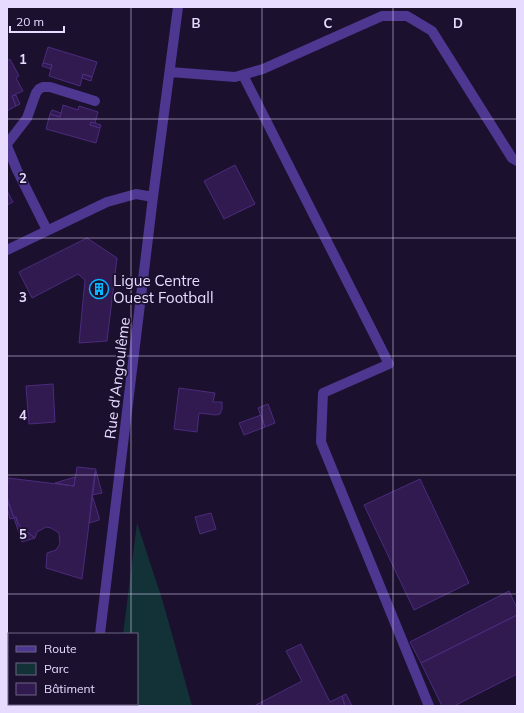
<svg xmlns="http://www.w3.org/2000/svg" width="524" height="713" viewBox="0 0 524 713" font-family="Mulish,sans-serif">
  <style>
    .green { fill: #123238 }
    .building { fill: #301a50; stroke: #4c2b7e }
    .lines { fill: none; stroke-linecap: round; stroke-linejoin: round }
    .minor { stroke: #4d3790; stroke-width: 10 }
    .grid { fill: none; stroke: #e7dcff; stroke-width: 1; stroke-opacity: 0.55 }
    .labels { text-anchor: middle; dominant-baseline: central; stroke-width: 3.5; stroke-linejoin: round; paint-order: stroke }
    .poi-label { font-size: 15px; fill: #e7dcff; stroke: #1b102e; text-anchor: start }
    .street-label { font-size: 15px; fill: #e7dcff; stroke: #1b102e }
    .grid-label { font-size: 13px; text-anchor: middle; font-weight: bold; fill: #e7dcff; stroke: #1b102e; stroke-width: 3.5; stroke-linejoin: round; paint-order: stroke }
  </style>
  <rect width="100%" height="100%" fill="#1b102e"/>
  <path class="green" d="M137 523 163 602 192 706H113L114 704H137V634H123Z"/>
  <path class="building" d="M48 47 97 62 92 77 83 74 80 86 49 76 52 65 43 63Z
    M10 59 19 76 16 78 23 91 12 96 16 106 7 111V61Z
    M43 63 52 65 51 69 42 66Z
    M83 74 92 77 91 81 82 78Z
    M16 95 20 104 16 106 12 96Z
    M63 105 78 110 79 106 98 112 95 123 91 122 90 125 100 128 96 143 46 129 50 114 60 117Z
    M52 110 61 113 60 117 50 114Z
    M91 122 101 125 100 128 90 125Z
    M235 165 255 204 224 219 204 181Z
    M7 191 13 202 7 205Z
    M87 238 117 258 107 341 79 343 85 280 78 274 32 298 19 272Z
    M53 384 55 422 29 424 26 386Z
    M179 388 215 393 213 402H222V409L220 414 216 415 199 413 197 432 174 429Z
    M268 404 275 423 265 427 258 408Z
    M261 415 265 427 244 435 239 423Z
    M77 467 96 469 82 579 46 568 47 553 56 550 60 544 59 533 51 528 46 527 37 532 35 538 28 533 18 524 16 517 14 518 8 503 7 495 8 478 74 486Z
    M96 471 102 493 92 495 95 472Z
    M75 477 74 486 55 483Z
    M420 479 469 583 414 610 364 505Z
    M92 495 99 517V520L89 523Z
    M7 497 14 518 10 519 7 507Z
    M211 513 216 529 200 534 195 517Z
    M16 517 18 524 22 528 35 538 22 542 14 518Z
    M509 591 517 608V615L421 663 410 642Z
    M517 615V674L454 706H442L421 663Z
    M301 644 330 702 342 696 345 706H254L302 681 286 651Z
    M346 694 352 706H345L342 696Z"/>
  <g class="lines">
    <path class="minor" d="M170 72 235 77 263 69 382 16H407L432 31 512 158 517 161
      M243 75 389 364 323 393 321 442 429 706
      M7 144 27 118 36 93 39 89 43 87H50L95 101
      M7 146 17 170 47 230
      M7 250 107 202 136 194 153 197
      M100 634 153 197 178 7
      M92 706V704"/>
  </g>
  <path class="grid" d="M131 7V634M262 7V706M393 7V706M7 119H517M7 238H517M7 356H517M7 475H517M7 594H517M131 704V706"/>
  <defs>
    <symbol id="building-ring" viewBox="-11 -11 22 22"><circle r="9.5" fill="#1b102e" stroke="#08b3ff" stroke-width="1.5"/><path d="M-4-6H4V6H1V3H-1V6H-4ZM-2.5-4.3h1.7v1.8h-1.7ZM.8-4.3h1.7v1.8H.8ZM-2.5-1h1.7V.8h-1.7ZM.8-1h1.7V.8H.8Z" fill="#08b3ff"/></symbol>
  </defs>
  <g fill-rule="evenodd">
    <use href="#building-ring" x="88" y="278" width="22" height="22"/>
  </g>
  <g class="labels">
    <g class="poi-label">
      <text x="113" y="280">Ligue Centre<tspan x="113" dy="17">Ouest Football</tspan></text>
    </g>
    <g class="street-label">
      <text transform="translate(117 378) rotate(-83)">Rue d'Angoulême</text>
    </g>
  </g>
  <g class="grid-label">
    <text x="196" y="28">B</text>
    <text x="328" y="28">C</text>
    <text x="458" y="28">D</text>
    <text x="23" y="64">1</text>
    <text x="23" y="183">2</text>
    <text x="23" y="302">3</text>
    <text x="23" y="420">4</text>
    <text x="23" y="539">5</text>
  </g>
  <rect width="524" height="713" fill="none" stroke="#e7dcff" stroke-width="16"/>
  <rect x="8" y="633" width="130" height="72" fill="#1b102e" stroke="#6d6282"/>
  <rect x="16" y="646" width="20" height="6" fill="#4d3790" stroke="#6d6282"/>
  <text x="44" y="653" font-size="12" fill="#e7dcff">Route</text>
  <rect x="16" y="663" width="20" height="12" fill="#123238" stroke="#6d6282"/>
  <text x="44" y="673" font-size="12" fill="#e7dcff">Parc</text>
  <rect x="16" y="683" width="20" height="12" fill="#301a50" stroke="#6d6282"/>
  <text x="44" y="693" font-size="12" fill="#e7dcff">Bâtiment</text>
  <path d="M10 26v6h54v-6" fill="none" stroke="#e7dcff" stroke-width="2"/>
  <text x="16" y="26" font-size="12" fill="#e7dcff" stroke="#1b102e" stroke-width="3" paint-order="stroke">20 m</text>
</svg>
